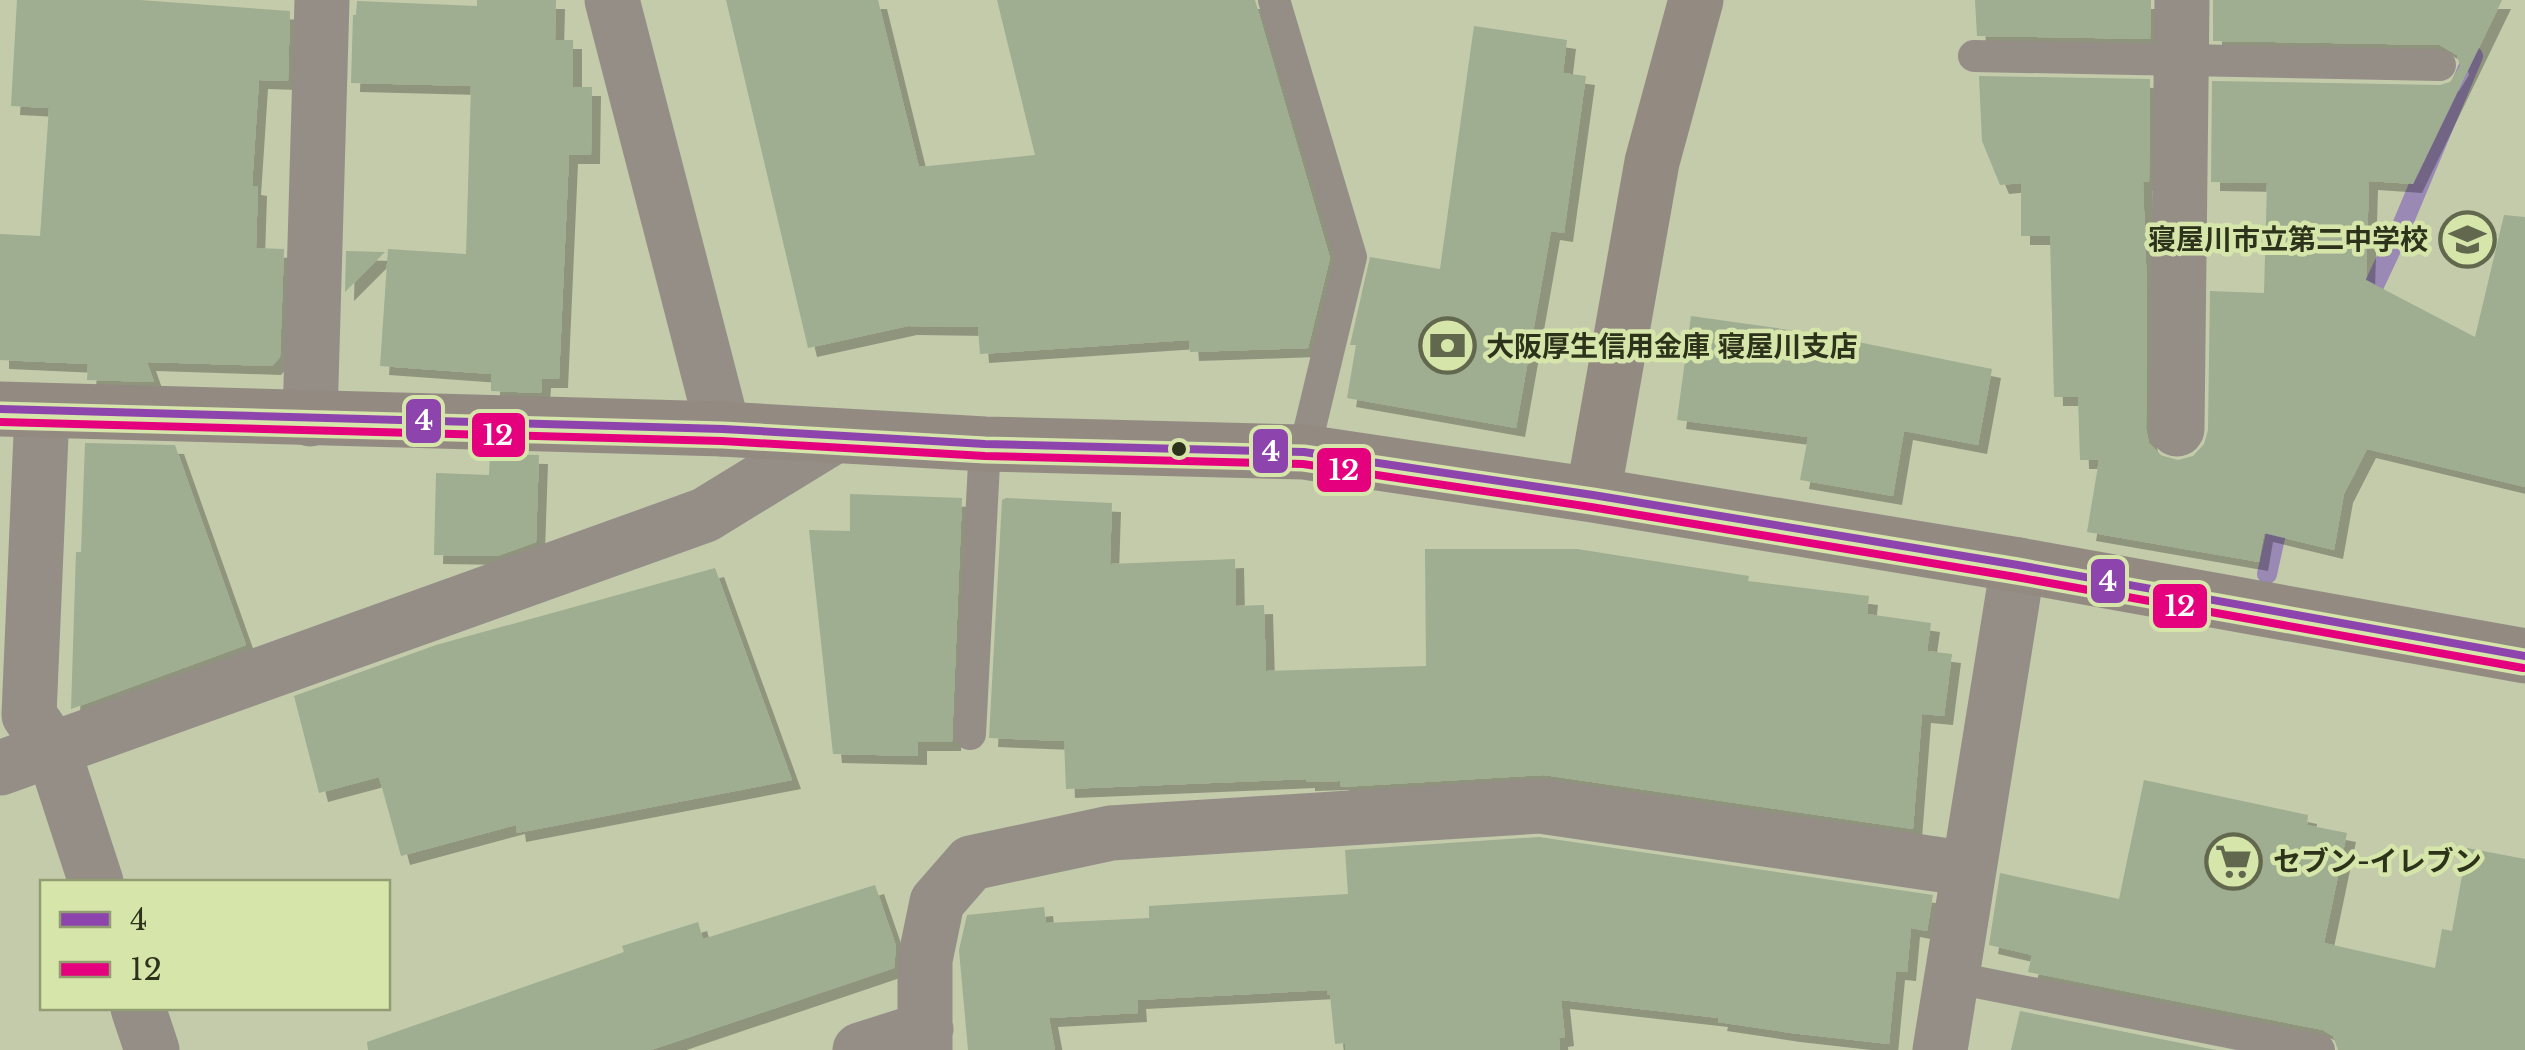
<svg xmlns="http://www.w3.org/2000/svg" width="2525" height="1050" viewBox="0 0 2525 1050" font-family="'Libre Baskerville','Noto Sans JP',serif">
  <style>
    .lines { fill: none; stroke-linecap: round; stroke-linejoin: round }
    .stream { stroke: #9a89b4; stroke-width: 20 }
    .building { fill: #9fad91; filter: url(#shadow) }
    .lane { stroke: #958e87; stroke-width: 32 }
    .street { stroke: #958e87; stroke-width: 55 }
    .secondary { stroke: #938b82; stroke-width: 55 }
    .bus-1-casing { stroke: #d6e5aa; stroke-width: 15 }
    .bus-2-casing { stroke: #d6e5aa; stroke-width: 15 }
    .bus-1 { stroke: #8e44ad; stroke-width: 8 }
    .bus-2 { stroke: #e5007d; stroke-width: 8 }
    .bus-dot { fill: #2d321b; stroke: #d6e5aa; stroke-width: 4 }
    .labels { text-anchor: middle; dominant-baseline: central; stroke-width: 9; stroke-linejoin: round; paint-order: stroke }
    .poi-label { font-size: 28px; font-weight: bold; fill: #2d321b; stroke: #d6e5aa; text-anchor: start }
    .line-badge { stroke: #d6e5aa; stroke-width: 4 }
    .badge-label { font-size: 28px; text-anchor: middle; font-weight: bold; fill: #fff }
  </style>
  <defs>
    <filter id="shadow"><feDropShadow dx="9" dy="9" stdDeviation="0" flood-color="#0004"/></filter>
  </defs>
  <rect width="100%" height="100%" fill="#c3cbab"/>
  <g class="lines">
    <path class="stream" d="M2363 309 2401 228 2473 56
      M2267 574 2281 511"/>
  </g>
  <path class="building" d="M17 0H140L290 11 288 81 259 80 252 186 258 187 256 248 284 249 280 357 272 366 147 362 154 382 87 380 88 364 0 360V234L40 236 49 108 11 106Z
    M477 0H556L555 40H573V87H592L591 155H569L559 379H542L541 393 491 391V374L380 366 388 249 466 254 471 86 351 83 353 15H356L357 1 477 6Z
    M726 0H878L919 167 1035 155 997 0H1255L1330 258 1308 348 1190 352 1189 340 980 354 978 327 908 326 808 348Z
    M1975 0H2151L2150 39 1977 36Z
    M2213 0H2502L2413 184 2369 181 2366 280 2475 337 2504 215 2525 217V487L2367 449 2344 494 2334 550 2264 533 2259 562 2087 532 2099 460H2080L2078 397H2054L2050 236H2021V183L2000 185 1982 141 1979 76 2150 79 2149 182H2143L2147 290 2146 429 2149 443 2160 455 2178 460 2193 456 2204 444 2208 430 2210 291 2264 293 2267 183 2211 182 2212 81 2440 85 2450 82 2460 66 2457 55 2440 45 2213 41Z
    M1474 26 1567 40 1563 73 1586 76 1564 233 1551 231 1516 428 1347 398 1356 345H1350L1370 257 1440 269Z
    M346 251 385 252 345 292Z
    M1691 316 1818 334 1992 369 1978 445 1904 431 1893 496 1800 480 1808 437 1677 420Z
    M85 443 175 445 246 645 71 709 76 552H81Z
    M490 454 539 455 536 542 497 556 434 555 436 473 489 475Z
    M850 494 962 498 952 742H918V756L833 754 809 530 850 531Z
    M1006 498 1112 503 1110 564 1235 559 1236 606 1264 605 1266 671 1426 666 1425 549H1577L1749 576 1748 581 1869 596 1867 614 1931 623 1927 651 1952 654 1944 716 1922 714 1913 829 1544 775 1341 787 1340 781 1306 782V779L1066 789 1064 741 989 738 1002 500Z
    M715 568 792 780 517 833 516 825 401 856 379 777 319 793 294 696 436 645Z
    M2144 780 2308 815 2307 825 2347 833 2324 943 2435 968 2442 929 2452 931 2467 848 2525 859V1050H2338L2333 1036 2323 1030 2028 972 2032 955 1989 945 2000 873 2119 899Z
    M1539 837 1933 895 1927 931 1911 928 1907 972 1896 971 1889 1044 1791 1033 1718 1022 1719 1018 1561 1000 1565 1037 1559 1038 1560 1050H1345V1043L1335 1044 1330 995H1327V990L1137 1000 1138 1013 1049 1018 1055 1050H968L959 950 967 915 1044 907 1046 923 1149 918V906L1348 894 1345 850Z
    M875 885 896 946 894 968 651 1050H368L367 1042 624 952 622 946 698 922 703 939Z
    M2020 1011 2216 1050H2011Z"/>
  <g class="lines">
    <path class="lane" d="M1274 0 1351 257 1304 452
      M1974 56 2440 65
      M970 734 985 444
      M1951 977 2319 1050"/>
    <path class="street" d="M612 0 723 429
      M42 411 29 715 53 750 96 882
      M310 419 322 0
      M2177 429 2182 0
      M0 768 705 515 834 436
      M138 1008 152 1050
      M860 1050 926 1029
      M925 1050V960L937 902 971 863 1111 833 1540 806 1969 869
      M1940 1050 2018 565"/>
    <path class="secondary" d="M0 409 723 429 985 444 1304 452 1593 495 2018 565 2525 656
      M1593 495 1652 162 1696 0"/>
    <defs>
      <path id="bus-1" d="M0 409 723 429 985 444 1304 452 1593 495 2018 565 2525 656"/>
      <path id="bus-2" d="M0 422 722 441 985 456 1303 464 1591 507 2016 577 2523 668"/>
    </defs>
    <use href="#bus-1" class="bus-1-casing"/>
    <use href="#bus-2" class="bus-2-casing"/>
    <use href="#bus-1" class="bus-1"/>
    <use href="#bus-2" class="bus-2"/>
  </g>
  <defs>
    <symbol id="school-ring" viewBox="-11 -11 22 22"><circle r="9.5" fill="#d6e5aa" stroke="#62684d" stroke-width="1.5"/><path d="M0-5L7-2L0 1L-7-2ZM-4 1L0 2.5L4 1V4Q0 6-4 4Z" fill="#62684d"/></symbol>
    <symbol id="bank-ring" viewBox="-11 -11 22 22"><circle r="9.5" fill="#d6e5aa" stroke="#62684d" stroke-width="1.5"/><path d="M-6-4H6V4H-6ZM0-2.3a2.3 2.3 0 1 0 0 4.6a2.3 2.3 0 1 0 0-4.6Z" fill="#62684d"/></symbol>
    <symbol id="supermarket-ring" viewBox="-11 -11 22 22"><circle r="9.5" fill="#d6e5aa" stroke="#62684d" stroke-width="1.5"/><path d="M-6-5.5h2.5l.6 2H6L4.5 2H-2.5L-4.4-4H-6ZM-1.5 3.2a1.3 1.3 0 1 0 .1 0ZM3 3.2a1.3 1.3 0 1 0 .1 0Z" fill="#62684d"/></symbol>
  </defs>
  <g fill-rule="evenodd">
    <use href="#school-ring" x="2436" y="208" width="63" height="63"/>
    <use href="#bank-ring" x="1416" y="314" width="63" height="63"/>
    <use href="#supermarket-ring" x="2202" y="830" width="63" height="63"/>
  </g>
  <circle class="bus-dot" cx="1179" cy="449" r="9"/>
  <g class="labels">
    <g class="poi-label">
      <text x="2428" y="239" text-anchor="end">寝屋川市立第二中学校</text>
      <text x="1486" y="346">大阪厚生信用金庫 寝屋川支店</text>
      <text x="2273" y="861">セブン-イレブン</text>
    </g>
  </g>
  <g class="line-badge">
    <rect x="404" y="397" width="39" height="48" rx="10" fill="#8e44ad"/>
    <rect x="470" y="411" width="57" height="48" rx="10" fill="#e5007d"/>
    <rect x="1251" y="427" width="39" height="48" rx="10" fill="#8e44ad"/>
    <rect x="1315" y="446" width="58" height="48" rx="10" fill="#e5007d"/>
    <rect x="2089" y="557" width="38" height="48" rx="10" fill="#8e44ad"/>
    <rect x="2151" y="582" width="58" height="48" rx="10" fill="#e5007d"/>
  </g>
  <g class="badge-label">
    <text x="424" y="430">4</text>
    <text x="498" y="445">12</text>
    <text x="1271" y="461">4</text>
    <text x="1344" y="480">12</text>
    <text x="2108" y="591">4</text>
    <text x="2180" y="616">12</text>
  </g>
  <rect x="40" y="880" width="350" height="130" fill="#d6e5aa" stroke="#929d71" stroke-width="2.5"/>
  <rect x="60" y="912" width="50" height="15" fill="#8e44ad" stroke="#929d71" stroke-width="2.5"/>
  <text x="130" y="930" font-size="30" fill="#2d321b">4</text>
  <rect x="60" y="962" width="50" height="15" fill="#e5007d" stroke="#929d71" stroke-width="2.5"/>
  <text x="130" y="980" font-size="30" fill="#2d321b">12</text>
</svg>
